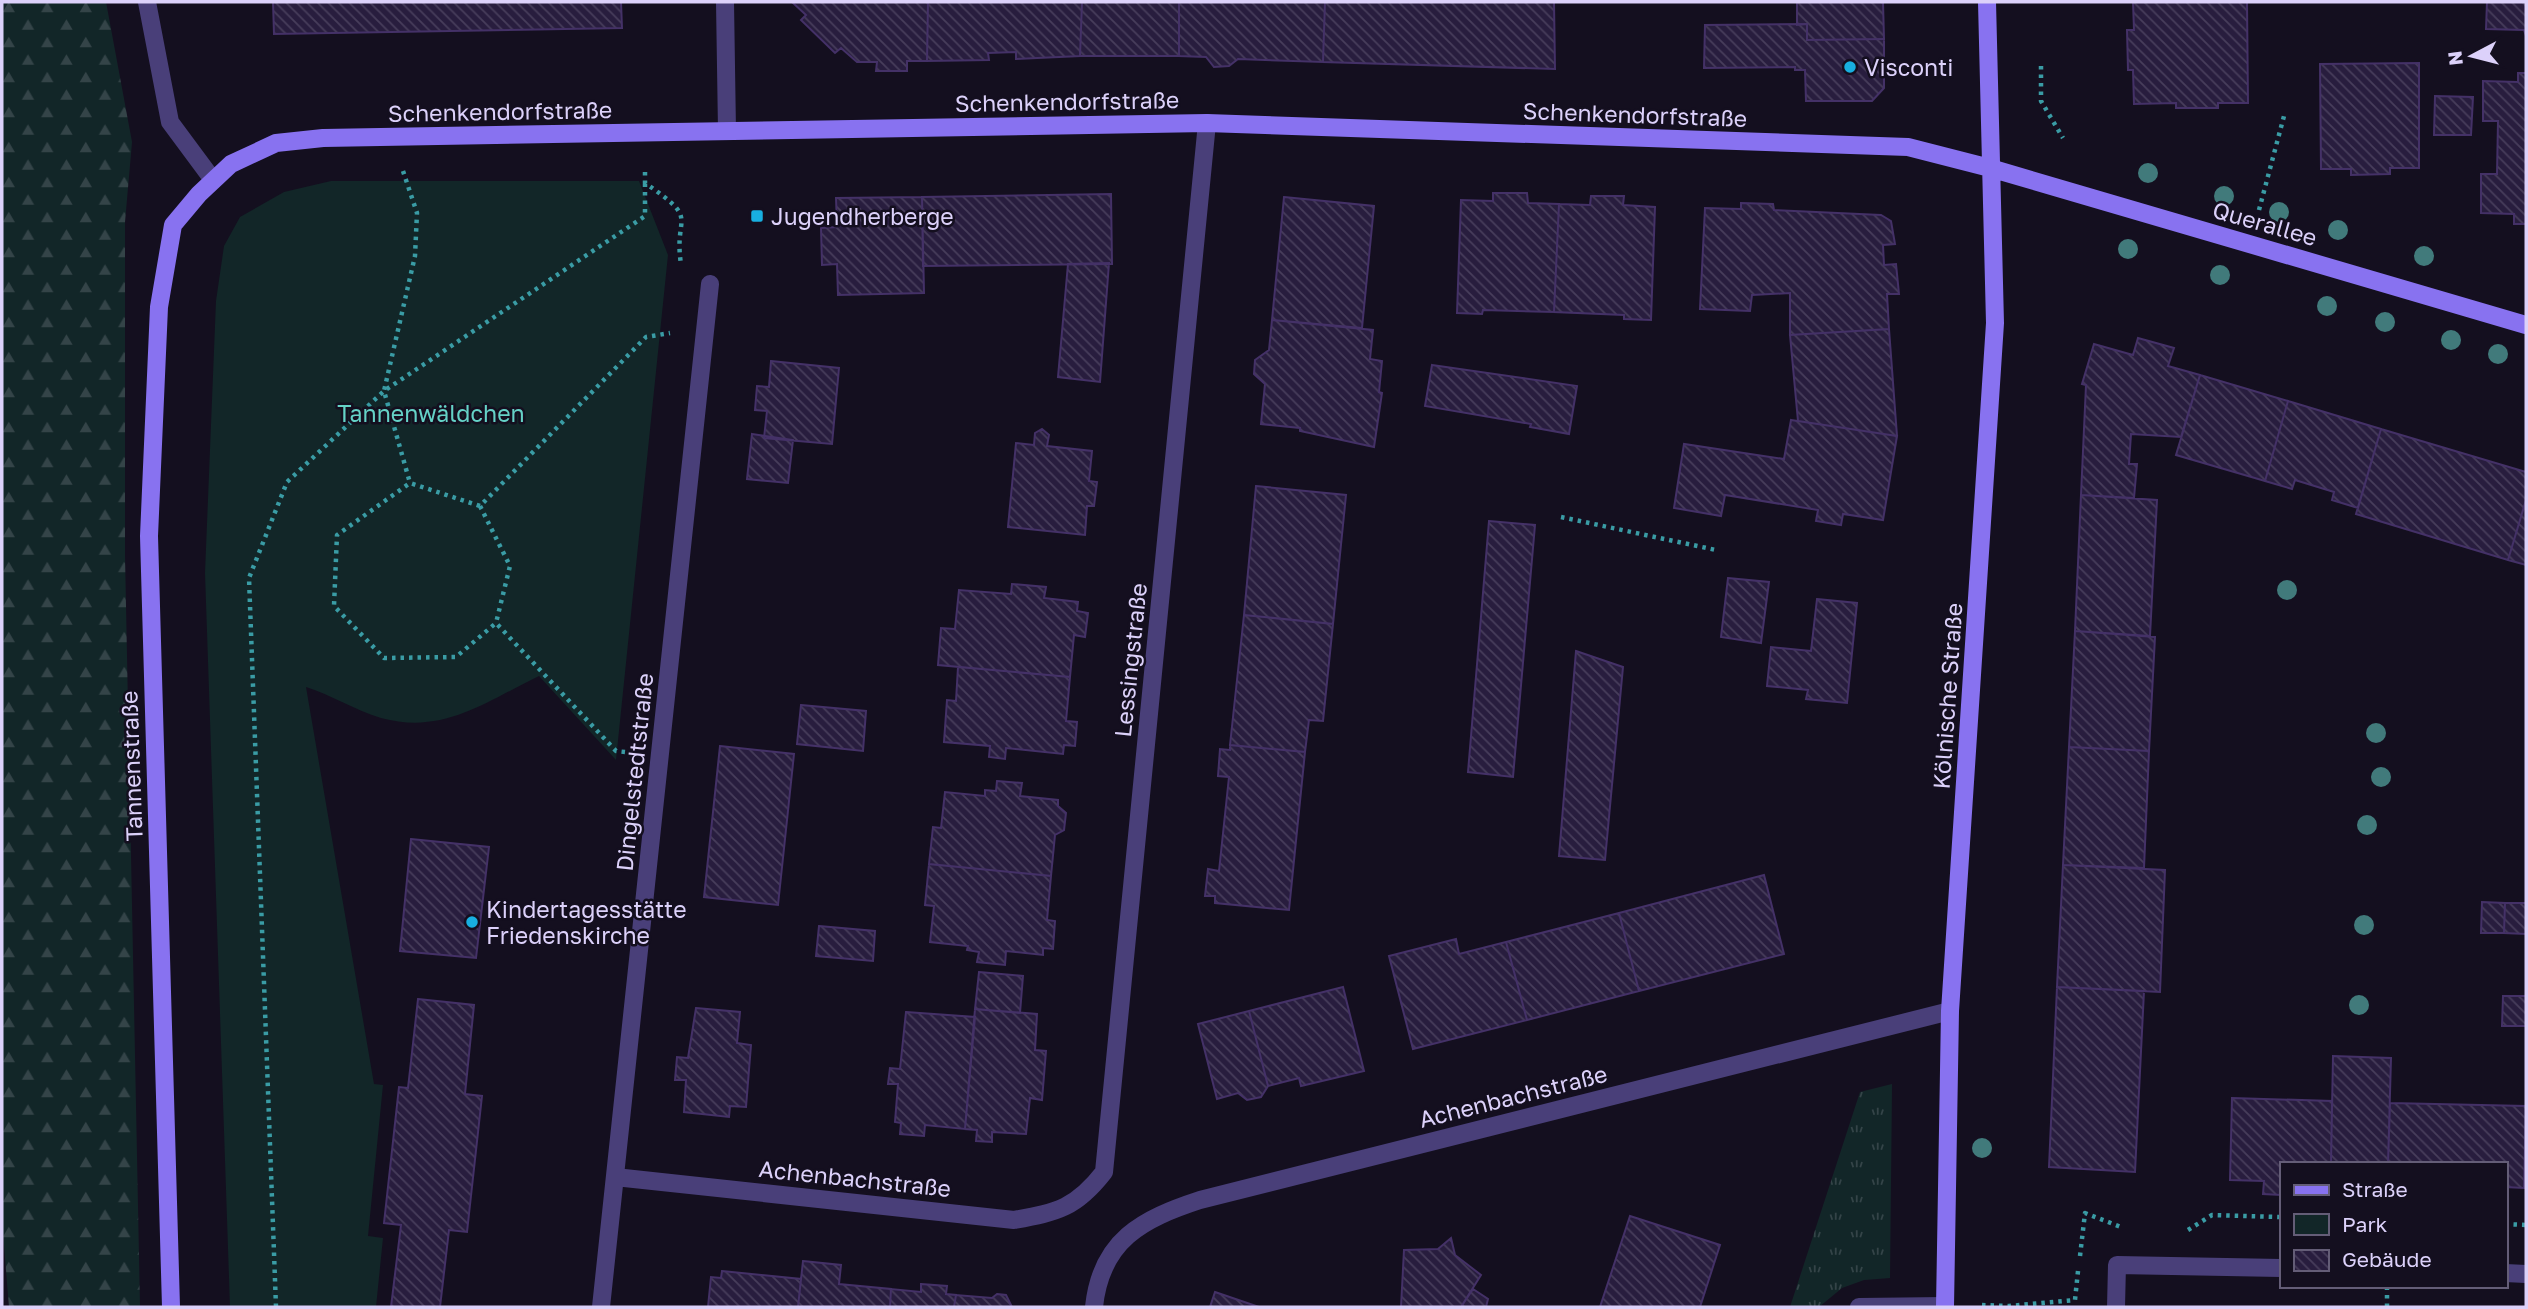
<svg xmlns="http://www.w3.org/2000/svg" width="2528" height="1309" viewBox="0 0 2528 1309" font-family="'Golos Text',sans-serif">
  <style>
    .grass { fill: url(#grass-tufts) }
    .forest { fill: url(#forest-firs) }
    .park { fill: #122628 }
    .building { fill: url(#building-back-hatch); stroke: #443167; stroke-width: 2 }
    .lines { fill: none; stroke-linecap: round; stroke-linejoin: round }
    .path { stroke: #3a9ca5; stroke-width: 4.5; stroke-dasharray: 3.5 5; stroke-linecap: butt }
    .street { stroke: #493f79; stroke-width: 18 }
    .secondary { stroke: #8872f0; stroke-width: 18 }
    .tree { fill: #417a7b }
    .poi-dot { fill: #18afe0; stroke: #140f1f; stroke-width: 2.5 }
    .labels { text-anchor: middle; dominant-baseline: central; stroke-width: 5; stroke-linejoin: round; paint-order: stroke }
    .poi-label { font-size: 23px; fill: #dcd1fa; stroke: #140f1f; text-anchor: start }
    .street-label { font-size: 23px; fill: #dcd1fa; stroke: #140f1f }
    .park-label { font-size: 23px; fill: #65d2c7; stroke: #140f1f }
  </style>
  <defs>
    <pattern id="grass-tufts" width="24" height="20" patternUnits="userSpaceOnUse" patternTransform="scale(1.75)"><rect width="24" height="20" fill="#122628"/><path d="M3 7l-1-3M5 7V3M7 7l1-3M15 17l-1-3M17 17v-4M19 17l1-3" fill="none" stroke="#344448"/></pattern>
    <pattern id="forest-firs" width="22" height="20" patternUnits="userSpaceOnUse" patternTransform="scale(1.75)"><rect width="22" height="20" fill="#122628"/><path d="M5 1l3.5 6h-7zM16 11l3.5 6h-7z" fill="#344448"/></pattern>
    <pattern id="building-back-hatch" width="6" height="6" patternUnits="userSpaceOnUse" patternTransform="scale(1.75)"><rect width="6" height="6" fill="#281d3e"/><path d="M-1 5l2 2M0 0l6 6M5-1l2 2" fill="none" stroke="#473d5b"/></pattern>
  </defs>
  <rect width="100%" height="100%" fill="#140f1f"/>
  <path class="grass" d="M1892 1084 1890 1278 1864 1280 1842 1288 1819 1307H1790L1860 1092Z"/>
  <path class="forest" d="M2 2H106L132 142 125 222V556L140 1307H9L2 1221Z"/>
  <path class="park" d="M331 181H639L668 255 616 760 539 676C485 702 444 735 381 718 355 710 331 695 306 687L374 1084 383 1085 368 1236 383 1238 376 1307H230L205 573 216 301 224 246 240 217 284 192Z"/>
  <path class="building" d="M273 2H621L622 28 274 34Z
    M792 2H928L927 61H907V71H876L877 62H857L841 48 835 53 801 20 806 15Z
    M928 2H1082L1080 56 1016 59V52L988 53 989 60 927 61Z
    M1082 2H1179V56H1080Z
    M1179 2H1325L1323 62 1238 59 1229 66 1214 67 1206 57 1179 56Z
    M1325 2H1554L1555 69 1323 62Z
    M1797 2H1883L1884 39 1807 40V24L1797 25Z
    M2133 2H2247L2248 103H2218V108H2176V103L2134 104 2133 70H2128L2127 30H2134Z
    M2487 2H2526V36L2524 30 2486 29Z
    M1807 24V40L1884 39V88L1872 101H1806L1805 70H1795V67L1704 68 1705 25Z
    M2419 63V168H2390V174L2351 175V169H2321L2320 64Z
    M2518 73H2526V224H2514V214L2481 213V174H2497L2498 121H2483V81L2518 82Z
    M2435 96 2473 97 2471 135H2434Z
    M1493 193H1527L1528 203 1559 204 1554 312 1483 310 1482 314 1457 313 1461 200 1493 201Z
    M1111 194 1112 264 923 266 922 197Z
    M1591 196H1624L1623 205 1655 207 1651 320 1624 319V315L1554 312 1559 204 1590 205Z
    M922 197 924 293 838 295 837 264 822 265 821 228 837 227 836 198Z
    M1284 197 1374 206 1362 328 1272 320Z
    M1741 203 1773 204 1774 210 1881 215 1891 221 1895 244 1883 245 1884 265 1896 264 1899 294H1887L1889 329 1790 335V293L1752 295 1750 311 1700 309 1705 208 1741 209Z
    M1109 263 1100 382 1058 377 1068 264Z
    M1272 320 1373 330 1370 359 1382 361 1379 392 1382 393 1374 447 1300 431V428L1261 424 1265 384 1254 374 1255 360 1269 350Z
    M1889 329 1897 436 1798 421 1790 335Z
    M2138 338 2174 348 2168 366 2200 375 2181 437 2131 434 2129 464H2137L2134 498 2081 495 2086 385 2082 384 2094 344 2133 355Z
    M771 361 839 368 832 444 764 438 767 411 755 410 757 386 769 387Z
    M1432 365 1577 386 1569 434 1530 427 1531 424 1425 406Z
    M2200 375 2288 401 2265 481 2176 455Z
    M2288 401 2381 429 2358 508 2332 500 2334 492 2295 480 2292 489 2265 481Z
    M1791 420 1897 436 1883 520 1843 514 1841 525 1816 521 1818 510 1725 495 1721 516 1674 508 1684 444 1784 459Z
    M1042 429 1049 435 1047 446 1092 451 1089 481 1097 482 1094 506H1087L1085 535 1008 527 1016 443 1034 445 1035 433Z
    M2381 429 2526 472V500L2508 560 2356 514Z
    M752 434 793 440 788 483 747 479Z
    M1256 486 1346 495 1333 624 1244 615Z
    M2081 495 2157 500 2150 636 2075 631Z
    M2526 500V565L2508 560Z
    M1489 521 1535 525 1513 777 1468 772Z
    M1728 578 1769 582 1761 643 1721 637Z
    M1012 584 1046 587 1044 598 1078 602 1077 611 1088 613 1085 637 1074 635 1070 677 938 665 941 628 955 629 959 590 1011 594Z
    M1817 599 1857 603 1847 703 1806 699 1808 690 1767 686 1771 647 1811 651Z
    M1244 615 1333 624 1323 721 1309 720 1305 752 1230 745Z
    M2075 631 2155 637 2149 751 2069 747Z
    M1576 651 1623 667 1605 860 1559 856Z
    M958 667 1070 677 1066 721 1077 722 1075 746 1064 745 1063 754 1006 748 1005 759 989 757 990 746 944 742 947 700 956 701Z
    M801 705 866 711 863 751 797 744Z
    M1230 745 1305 752 1289 910 1215 903V896H1205L1208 869 1219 871 1229 777 1218 776 1220 749 1230 750Z
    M720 746 794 754 778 905 704 897Z
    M2069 747 2149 751 2144 868 2063 865Z
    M997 781 1022 783 1020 796 1058 800V806L1066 813 1064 830 1055 835 1051 876 929 864 933 827 941 828 945 792 985 796V790L996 791Z
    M411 839 489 847 476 958 400 951Z
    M929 864 1051 876 1047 920 1055 921 1053 949 1043 948V955L1006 951 1005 965 977 962 979 952 967 950 968 946 930 942 934 906 925 905Z
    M2063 865 2165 870 2160 992 2057 987Z
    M1764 875 1784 954 1639 991 1619 913Z
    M2482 902 2505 903 2504 933H2481Z
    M2505 903H2526V934L2504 933Z
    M1619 913 1639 991 1527 1020 1506 942Z
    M819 926 875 931 873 961 816 956Z
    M1456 939 1459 954 1506 942 1527 1020 1413 1049 1389 956Z
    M979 972 1023 976 1020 1013 975 1009Z
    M1343 987 1364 1071 1301 1086 1299 1078 1268 1086 1249 1011Z
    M2057 987 2144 991 2135 1172 2049 1167Z
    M2503 996H2526V1026H2502Z
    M418 999 474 1005 465 1094 482 1096 467 1232 449 1230 440 1307H391L401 1225 384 1223 399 1087 408 1088Z
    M696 1008 740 1012 737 1043 751 1045 746 1107 730 1106 729 1117 684 1112 686 1080H675L677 1057 688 1058Z
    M975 1009 1037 1014 1035 1050 1046 1051 1042 1100 1030 1098 1026 1134 992 1132V1142L976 1141 977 1130 965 1129Z
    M1249 1011 1268 1086 1261 1097 1247 1100 1238 1093 1217 1099 1198 1024Z
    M906 1012 975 1017 965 1129 925 1125 924 1136 900 1134 901 1123 895 1122 898 1084H888L890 1068 900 1069Z
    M2333 1056 2391 1058 2388 1164H2331Z
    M2232 1098 2332 1101 2331 1164H2281V1195L2263 1194 2264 1181 2230 1180Z
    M2390 1103 2526 1106 2524 1188 2505 1187V1164H2388Z
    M2526 1106V1188H2524Z
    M1630 1216 1720 1245 1700 1307H1600Z
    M1451 1238 1455 1255 1481 1275 1461 1307H1401L1404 1250 1438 1249Z
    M803 1261 841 1265 839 1284 891 1289 890 1307H798Z
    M722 1271 801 1279 798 1307H708L711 1277 721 1278Z
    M921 1284 947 1286 946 1294 956 1295 954 1307H890L891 1289 921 1292Z
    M1473 1289 1488 1299 1486 1307H1461Z
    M1215 1292 1259 1307H1210Z
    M997 1294 1006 1295 1012 1307H954L956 1295 992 1298Z"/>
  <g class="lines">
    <path class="path" d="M2041 66V101L2063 138
      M403 171 417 213 415 256 384 391 410 483
      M645 172V183C702 222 673 213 681 264
      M2259 210 2284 116
      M480 506 510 566 496 623
      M1561 517 1716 550
      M625 752 616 751 496 623 456 657 384 658 334 606 337 535 410 483 480 506 646 337 670 333
      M2505 1224 2526 1225
      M2188 1230 2212 1215 2281 1217
      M2080 1256 2085 1213 2121 1227
      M1982 1305 2009 1306 2075 1300 2078 1271
      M276 1307 249 578 287 482 384 391 645 216V183
      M2387 1307V1286"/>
    <path class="street" d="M147 2 170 122 213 180
      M725 2 727 131
      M615 1177 1014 1220C1058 1212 1076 1208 1104 1172L1207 123
      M2505 1273 2526 1274
      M601 1307 710 284
      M1094 1307C1101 1240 1142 1219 1200 1200L1950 1011
      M1859 1307 1945 1306
      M2116 1307 2117 1265 2281 1268"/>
    <path class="secondary" d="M171 1307 149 536 159 307 173 225 199 194 231 164 276 143 323 138 1207 123 1908 147 1990 168 2526 325
      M1945 1307 1950 1011 1995 323 1987 2"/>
  </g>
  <g class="tree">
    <circle cx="2148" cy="173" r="10"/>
    <circle cx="2224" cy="196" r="10"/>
    <circle cx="2279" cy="212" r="10"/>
    <circle cx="2338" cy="230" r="10"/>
    <circle cx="2128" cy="249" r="10"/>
    <circle cx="2424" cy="256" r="10"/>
    <circle cx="2220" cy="275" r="10"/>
    <circle cx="2327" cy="306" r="10"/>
    <circle cx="2385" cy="322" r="10"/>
    <circle cx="2451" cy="340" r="10"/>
    <circle cx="2498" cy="354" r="10"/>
    <circle cx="2287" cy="590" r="10"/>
    <circle cx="2376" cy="733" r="10"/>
    <circle cx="2381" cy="777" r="10"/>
    <circle cx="2367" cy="825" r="10"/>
    <circle cx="2364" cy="925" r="10"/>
    <circle cx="2359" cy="1005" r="10"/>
    <circle cx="1982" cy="1148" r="10"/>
  </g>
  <g class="poi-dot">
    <circle cx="1850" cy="67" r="7"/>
    <rect x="750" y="209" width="14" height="14" rx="3.5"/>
    <circle cx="472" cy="922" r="7"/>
  </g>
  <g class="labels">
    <g class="poi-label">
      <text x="1864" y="67">Visconti</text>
      <text x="771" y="216">Jugendherberge</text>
      <text x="486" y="909">Kindertagesstätte<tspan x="486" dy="26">Friedenskirche</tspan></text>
    </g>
    <g class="street-label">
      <text transform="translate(1067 101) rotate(-1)">Schenkendorfstraße</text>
      <text transform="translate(500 111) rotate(-1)">Schenkendorfstraße</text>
      <text transform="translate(1635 114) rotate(2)">Schenkendorfstraße</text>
      <text transform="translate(2265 223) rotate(16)">Querallee</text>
      <text transform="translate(1130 660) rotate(-84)">Lessingstraße</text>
      <text transform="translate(1947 696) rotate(-86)">Kölnische Straße</text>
      <text transform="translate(131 766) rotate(-92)">Tannenstraße</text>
      <text transform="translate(634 772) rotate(-84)">Dingelstedtstraße</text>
      <text transform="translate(1513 1096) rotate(-14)">Achenbachstraße</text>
      <text transform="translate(855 1178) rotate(6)">Achenbachstraße</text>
    </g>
    <g class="park-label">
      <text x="431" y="413">Tannenwäldchen</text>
    </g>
  </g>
  <rect width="2528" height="1309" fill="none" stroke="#dcd1fa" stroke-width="7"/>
  <rect x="2280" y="1162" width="228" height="126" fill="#140f1f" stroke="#645d77" stroke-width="2"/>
  <rect x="2294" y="1185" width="35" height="10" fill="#8872f0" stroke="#645d77" stroke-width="2"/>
  <text x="2342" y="1197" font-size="21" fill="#dcd1fa">Straße</text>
  <rect x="2294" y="1214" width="35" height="21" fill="#122628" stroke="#645d77" stroke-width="2"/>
  <text x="2342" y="1232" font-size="21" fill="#dcd1fa">Park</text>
  <rect x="2294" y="1250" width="35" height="21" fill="url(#building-back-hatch)" stroke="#645d77" stroke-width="2"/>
  <text x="2342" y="1267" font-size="21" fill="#dcd1fa">Gebäude</text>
  <g transform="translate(2472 56) rotate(263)" stroke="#140f1f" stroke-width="5" paint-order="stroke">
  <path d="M0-5L12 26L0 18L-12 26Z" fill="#dcd1fa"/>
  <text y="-10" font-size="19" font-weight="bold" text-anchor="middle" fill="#dcd1fa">N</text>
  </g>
</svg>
